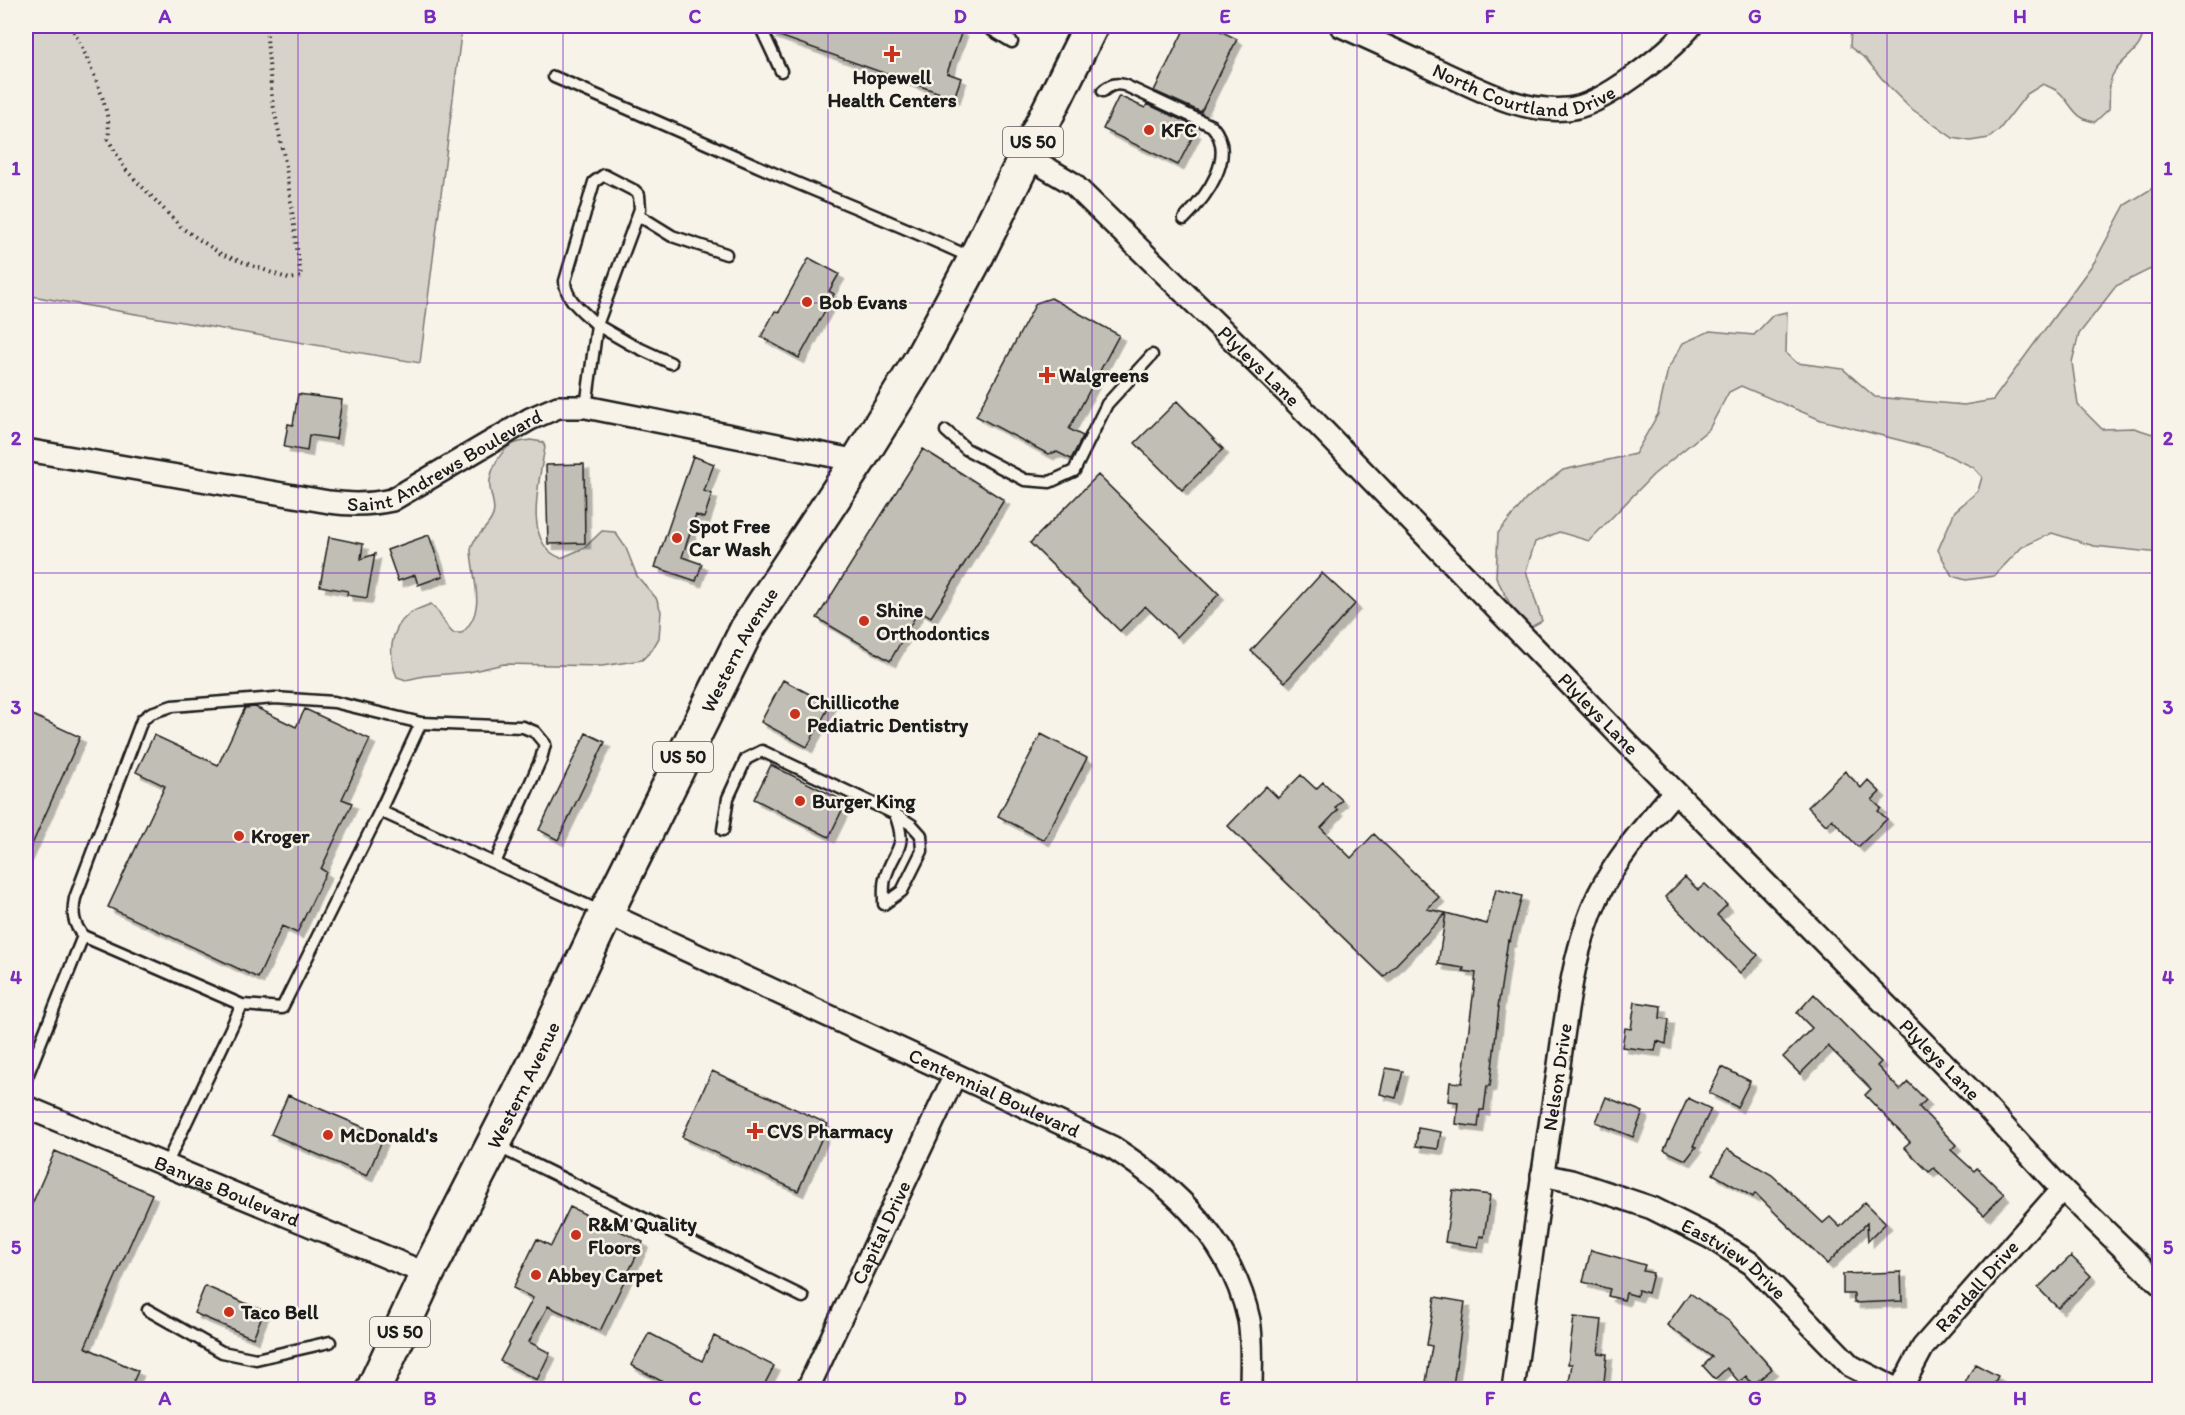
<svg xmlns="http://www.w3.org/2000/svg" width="2185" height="1415" viewBox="0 0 2185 1415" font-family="Itim,sans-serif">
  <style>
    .green { fill: #d7d3cb; stroke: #7a7874; stroke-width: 1.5 }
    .building { fill: #c0beb5; stroke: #1c1c1c; stroke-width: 1.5; filter: url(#shadow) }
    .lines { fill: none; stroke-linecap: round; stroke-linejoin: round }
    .lane-casing { stroke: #1c1c1c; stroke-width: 15 }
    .street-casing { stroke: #1c1c1c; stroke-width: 26 }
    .primary-casing { stroke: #1c1c1c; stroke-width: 38 }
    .path { stroke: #1c1c1c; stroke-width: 4; stroke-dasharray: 1.5 4.5; stroke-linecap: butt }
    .lane { stroke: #f7f3e8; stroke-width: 10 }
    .street { stroke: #f7f3e8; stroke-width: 21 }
    .primary { stroke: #f7f3e8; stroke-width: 33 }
    .grid { fill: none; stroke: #7b2cbf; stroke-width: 1.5; stroke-opacity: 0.55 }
    .poi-dot { fill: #c8321e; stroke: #f7f3e8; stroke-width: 2 }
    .labels { text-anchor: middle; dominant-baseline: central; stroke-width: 5; stroke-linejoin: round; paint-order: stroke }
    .shield { fill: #f7f3e8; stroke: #5e5c59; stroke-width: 1.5 }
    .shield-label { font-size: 18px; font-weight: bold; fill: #1c1c1c }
    .street-label { font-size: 20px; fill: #1c1c1c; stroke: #f7f3e8 }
    .poi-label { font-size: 20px; font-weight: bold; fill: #1c1c1c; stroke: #f7f3e8; text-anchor: start }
    .neatline { fill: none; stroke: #7b2cbf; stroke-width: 2 }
    .grid-label { font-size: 20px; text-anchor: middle; font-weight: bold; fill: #7b2cbf }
  </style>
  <defs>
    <filter id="shadow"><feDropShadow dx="5.5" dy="5.5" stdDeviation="0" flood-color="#0004"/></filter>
  </defs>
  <rect width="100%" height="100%" fill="#f7f3e8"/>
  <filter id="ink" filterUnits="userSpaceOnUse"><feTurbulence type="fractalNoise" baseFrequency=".0167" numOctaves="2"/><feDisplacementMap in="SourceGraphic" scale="12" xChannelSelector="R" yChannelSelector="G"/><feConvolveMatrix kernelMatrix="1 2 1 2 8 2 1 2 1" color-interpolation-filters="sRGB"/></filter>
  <g filter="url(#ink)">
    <path class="green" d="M26 26H462L420 363 26 295Z
      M1851 26H2143C2145 52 2122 56 2112 76 2108 85 2110 100 2109 109L2095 122C2075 119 2073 107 2061 94 2056 89 2049 87 2043 84L2027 94 1999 130 1989 138 1970 141 1953 138 1909 107 1888 86 1866 59 1850 47Z
      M2151 189 2159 191V261L2153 268 2116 286 2079 334 2072 362 2078 405 2102 429 2134 428 2159 436V553L2094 546 2052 533 2022 547 1994 576 1966 580 1952 576 1938 550 1955 511 1978 491 1982 477 1973 467 1934 449 1821 420 1741 386 1729 392 1709 429 1653 475 1589 541 1559 532 1535 542 1526 571 1542 621 1524 631 1496 577 1498 533 1527 498 1563 470 1635 454 1658 414 1668 369 1683 343 1710 331 1754 335 1773 315 1787 312 1786 353 1797 363 1843 369 1875 397 1964 405 1993 400 2095 261 2125 205Z
      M530 440 543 442 545 447C540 479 521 544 561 558L584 548 602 531 615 532 626 548 637 576 656 598 661 611 659 638 652 650 642 660 602 666 504 664 469 672 424 676 406 680 397 677C388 656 389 630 409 614 414 610 424 607 431 604 441 612 443 624 453 633H462C488 610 472 578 471 550 471 538 489 529 493 515 496 506 491 497 490 488 488 475 498 455 508 447 514 442 523 441 530 440Z"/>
    <path class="building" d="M768 26H946L962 31 947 73 961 78 954 98 771 33Z
      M1186 26H1210L1237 39 1201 112 1154 91Z
      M1119 96 1145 108 1147 104 1194 126 1192 131 1195 132 1178 165 1103 129Z
      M809 258 839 274 829 291 834 294 799 358 761 337 775 311 779 312Z
      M1051 298 1119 335 1069 429 1083 436 1071 459 1057 452 1048 454 976 416 1036 303Z
      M298 394 342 400 336 439 309 435 307 451 284 447 288 424 293 425Z
      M1177 401 1223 449 1182 490 1135 443Z
      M923 449 1004 500 931 617 919 610 890 661 817 618Z
      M693 456 714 464 704 491 712 494 704 518 696 515 682 557 702 564 696 581 655 567Z
      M584 464 585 543 548 544 546 465Z
      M1098 475 1219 594 1177 637 1145 606 1120 631 1030 543Z
      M429 535 443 576 418 585 415 575 398 581 387 550Z
      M329 537 363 544 361 559 375 554 367 598 347 595 348 591 320 586Z
      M1322 573 1355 604 1285 682 1251 651Z
      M783 680 830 705 807 747 761 722Z
      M255 707 296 727 305 709 370 739 342 799 352 803 321 869 326 872 297 933 282 926 258 978 108 907 165 786 136 772 154 735 218 765 245 708Z
      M26 712 80 737 26 858Z
      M586 733 605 742 558 840 539 830Z
      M1041 734 1087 758 1044 840 998 816Z
      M771 765 846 802 829 837 754 799Z
      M1845 771 1861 788 1868 780 1880 792 1872 800 1881 808 1878 811 1887 819 1858 847 1832 819 1826 825 1808 807Z
      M1301 775 1316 789 1323 782 1342 800 1335 808 1338 810 1321 828 1351 858 1374 834 1439 897 1427 909 1446 913 1384 977 1228 826 1266 786 1278 798Z
      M1685 877 1698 890 1705 884 1727 905 1717 915 1758 955 1740 973 1665 897Z
      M1496 889 1522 896 1510 941 1508 940 1498 1007H1499L1490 1086H1487L1484 1110H1480L1478 1127 1456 1124 1458 1102 1448 1101 1450 1082 1462 1083 1476 973 1463 971 1464 968 1438 964 1446 913 1487 924Z
      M1814 994 1881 1062 1877 1066 1900 1090 1908 1082 1926 1100 1919 1107 1956 1145 1951 1150 1974 1171 1977 1168 2004 1194 1984 1215 1934 1168 1929 1172 1904 1147 1910 1142 1865 1095 1871 1089 1828 1046 1800 1074 1783 1057 1812 1028 1797 1013Z
      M1635 1002 1661 1006 1660 1018 1669 1019 1666 1044 1657 1041 1655 1051 1622 1047 1625 1028 1631 1029Z
      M1722 1067 1750 1081 1737 1107 1709 1093Z
      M1386 1068 1403 1071 1396 1098 1380 1094Z
      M712 1071 828 1124 798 1191 682 1137Z
      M288 1095 384 1136 367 1176 271 1134Z
      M1606 1097 1643 1112 1633 1137 1596 1122Z
      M1688 1098 1711 1109 1693 1146 1696 1147 1686 1160 1664 1150Z
      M1418 1128 1441 1132 1438 1149 1416 1146Z
      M1727 1149 1772 1175 1823 1223 1830 1217 1840 1227 1865 1202 1886 1223 1868 1241 1867 1223 1827 1264 1755 1193 1753 1197 1713 1174Z
      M55 1151 152 1194 85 1347 138 1371 130 1389H39L26 1383V1218Z
      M1453 1190 1490 1195 1484 1237 1480 1236 1478 1247 1445 1242Z
      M570 1207 643 1242 600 1331 548 1306 529 1342 550 1353 537 1380 500 1361 533 1298 513 1288 537 1239 551 1246Z
      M1591 1250 1645 1265 1643 1271 1653 1273 1648 1293 1638 1290 1637 1296 1626 1293 1624 1300 1608 1296 1610 1289 1583 1282Z
      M2071 1256 2091 1276 2058 1308 2038 1288Z
      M1901 1272 1902 1301 1854 1303V1294H1843V1274Z
      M205 1286 264 1311 253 1338 194 1313Z
      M1690 1293 1730 1322 1772 1369 1753 1385 1746 1376 1739 1382 1727 1368 1715 1379 1703 1366 1712 1357 1667 1325Z
      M1435 1297 1465 1302 1453 1386 1426 1382 1432 1346 1427 1345Z
      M1574 1317 1602 1320 1598 1353 1607 1354 1604 1382 1594 1381V1385L1569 1382 1572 1364H1568Z
      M649 1333 702 1361 714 1336 774 1366 762 1389H676L631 1365Z
      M1975 1364 1998 1376 1991 1389H1962Z"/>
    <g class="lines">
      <defs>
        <path id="lane" d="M760 26 781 71
          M985 26 1012 42
          M554 77C627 108 699 140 771 172 838 201 906 227 972 258
          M1103 91C1110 85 1115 83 1124 85L1212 126C1238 156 1206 197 1184 219
          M638 215 672 236 726 254
          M586 407 597 325C584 312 565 300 565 281L594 182 604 175 635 191 639 195 640 209 597 325 630 344 671 363
          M946 431 966 449 1025 480 1050 482 1074 471 1107 404 1152 355
          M380 811 604 913
          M723 830 728 798 746 759 762 751 895 814 912 825 921 835 922 851 902 891 884 904
          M884 904C884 896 883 886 885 879 893 848 909 851 895 814
          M83 936C73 923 72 914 75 898L142 720 151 713 172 706 275 698 334 702 421 723 523 727 535 732 545 744 541 759 495 863
          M26 1079 83 936 242 1005 282 1008 380 811 421 723
          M497 1146 803 1297
          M166 1165 242 1005
          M148 1310 222 1352 256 1359 330 1342"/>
        <g id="street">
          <path id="s1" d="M1341 26C1373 40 1405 55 1437 70 1479 89 1520 113 1567 109 1602 107 1669 52 1691 26"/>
          <path id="s2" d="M1026 156 1072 183 1287 393 1629 745 1973 1093 2054 1181 2160 1284"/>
          <path id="s3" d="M26 450 329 502C351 505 370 505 392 500L530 419 558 407H586L858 461"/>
          <path id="s4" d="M606 913 1112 1147C1177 1189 1232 1242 1249 1320 1253 1342 1251 1367 1251 1390"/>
          <path id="s5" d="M26 1107 427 1274"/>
          <path id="s6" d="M1542 1175 1571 1181 1652 1208 1710 1237 1752 1264 1851 1366 1898 1390"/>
          <path id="s7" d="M807 1390 955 1075"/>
          <path id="s8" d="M1513 1390C1527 1286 1541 1182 1557 1079 1566 1018 1572 950 1599 894 1618 856 1647 824 1674 792"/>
          <path id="s9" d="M1900 1390 1923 1347 2062 1189"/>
        </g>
        <g id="primary">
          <path id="s10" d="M373 1390 427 1274 533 1067 606 913 747 629 858 461 920 361 975 259 1091 26"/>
        </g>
      </defs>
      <use href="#lane" class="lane-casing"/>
      <use href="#street" class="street-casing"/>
      <use href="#primary" class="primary-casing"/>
      <path class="path" d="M71 26C84 51 114 111 108 139L125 169 182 228 221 254 289 279 301 277 286 167 272 99 266 26"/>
      <use href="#lane" class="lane"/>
      <use href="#street" class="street"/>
      <use href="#primary" class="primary"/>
    </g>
  </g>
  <path class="grid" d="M298 26V1390M563 26V1390M828 26V1390M1092 26V1390M1357 26V1390M1622 26V1390M1887 26V1390M26 303H2160M26 573H2160M26 842H2160M26 1112H2160"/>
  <g class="poi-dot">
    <path d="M889 45h6v6h6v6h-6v6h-6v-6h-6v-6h6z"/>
    <circle cx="1149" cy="130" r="6"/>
    <circle cx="807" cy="302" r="6"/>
    <path d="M1044 366h6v6h6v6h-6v6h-6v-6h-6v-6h6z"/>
    <circle cx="677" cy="538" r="6"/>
    <circle cx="864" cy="621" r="6"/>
    <circle cx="795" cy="714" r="6"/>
    <circle cx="800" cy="801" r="6"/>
    <circle cx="239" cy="836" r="6"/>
    <path d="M752 1122h6v6h6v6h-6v6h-6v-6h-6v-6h6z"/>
    <circle cx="328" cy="1135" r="6"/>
    <circle cx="576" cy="1235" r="6"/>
    <circle cx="536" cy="1275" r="6"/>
    <circle cx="229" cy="1312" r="6"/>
  </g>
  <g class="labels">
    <g class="shield">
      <rect x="1003" y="127" width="60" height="30" rx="4.5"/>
      <rect x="653" y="742" width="60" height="30" rx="4.5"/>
      <rect x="370" y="1317" width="60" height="30" rx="4.5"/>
    </g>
    <g class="shield-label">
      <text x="1033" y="142">US 50</text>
      <text x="683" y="757">US 50</text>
      <text x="400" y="1332">US 50</text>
    </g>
    <g class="street-label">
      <text stroke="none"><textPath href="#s1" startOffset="198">North Courtland Drive</textPath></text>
      <text stroke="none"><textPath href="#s2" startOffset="315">Plyleys Lane</textPath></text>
      <text stroke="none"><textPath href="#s3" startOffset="434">Saint Andrews Boulevard</textPath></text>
      <text stroke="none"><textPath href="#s10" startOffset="826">Western Avenue</textPath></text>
      <text stroke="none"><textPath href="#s2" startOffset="801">Plyleys Lane</textPath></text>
      <text stroke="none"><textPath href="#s2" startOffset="1287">Plyleys Lane</textPath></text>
      <text stroke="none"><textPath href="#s8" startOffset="316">Nelson Drive</textPath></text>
      <text stroke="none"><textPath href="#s10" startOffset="340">Western Avenue</textPath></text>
      <text stroke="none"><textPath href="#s4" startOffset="428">Centennial Boulevard</textPath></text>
      <text stroke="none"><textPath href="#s5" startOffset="218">Banyas Boulevard</textPath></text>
      <text stroke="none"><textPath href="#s7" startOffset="174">Capital Drive</textPath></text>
      <text stroke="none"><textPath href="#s6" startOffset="212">Eastview Drive</textPath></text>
      <text stroke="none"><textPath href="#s9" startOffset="130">Randall Drive</textPath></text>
    </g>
    <g class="poi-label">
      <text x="892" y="77" text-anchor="middle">Hopewell<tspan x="892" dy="23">Health Centers</tspan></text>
      <text x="1161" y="130">KFC</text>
      <text x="819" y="302">Bob Evans</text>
      <text x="1059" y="375">Walgreens</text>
      <text x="689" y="526">Spot Free<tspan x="689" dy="23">Car Wash</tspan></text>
      <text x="876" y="610">Shine<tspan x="876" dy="23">Orthodontics</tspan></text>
      <text x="807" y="702">Chillicothe<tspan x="807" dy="23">Pediatric Dentistry</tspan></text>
      <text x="812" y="801">Burger King</text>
      <text x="251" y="836">Kroger</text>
      <text x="767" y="1131">CVS Pharmacy</text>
      <text x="340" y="1135">McDonald's</text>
      <text x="588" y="1224">R&amp;M Quality<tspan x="588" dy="23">Floors</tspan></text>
      <text x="548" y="1275">Abbey Carpet</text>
      <text x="241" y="1312">Taco Bell</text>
    </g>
  </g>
  <rect width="2185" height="1415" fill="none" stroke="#f7f3e8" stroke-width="66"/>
  <rect x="33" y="33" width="2119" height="1349" class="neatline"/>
  <g class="grid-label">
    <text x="165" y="23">A</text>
    <text x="430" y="23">B</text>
    <text x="695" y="23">C</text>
    <text x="960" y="23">D</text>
    <text x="1225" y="23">E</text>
    <text x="1490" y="23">F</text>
    <text x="1755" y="23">G</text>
    <text x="2020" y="23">H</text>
    <text x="16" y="175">1</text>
    <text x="2168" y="175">1</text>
    <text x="16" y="445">2</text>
    <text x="2168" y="445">2</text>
    <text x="16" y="714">3</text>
    <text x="2168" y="714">3</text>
    <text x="16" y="984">4</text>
    <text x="2168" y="984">4</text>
    <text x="16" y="1254">5</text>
    <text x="2168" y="1254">5</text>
    <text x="165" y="1405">A</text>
    <text x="430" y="1405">B</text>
    <text x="695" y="1405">C</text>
    <text x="960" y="1405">D</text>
    <text x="1225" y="1405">E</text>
    <text x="1490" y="1405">F</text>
    <text x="1755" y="1405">G</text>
    <text x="2020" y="1405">H</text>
  </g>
</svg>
